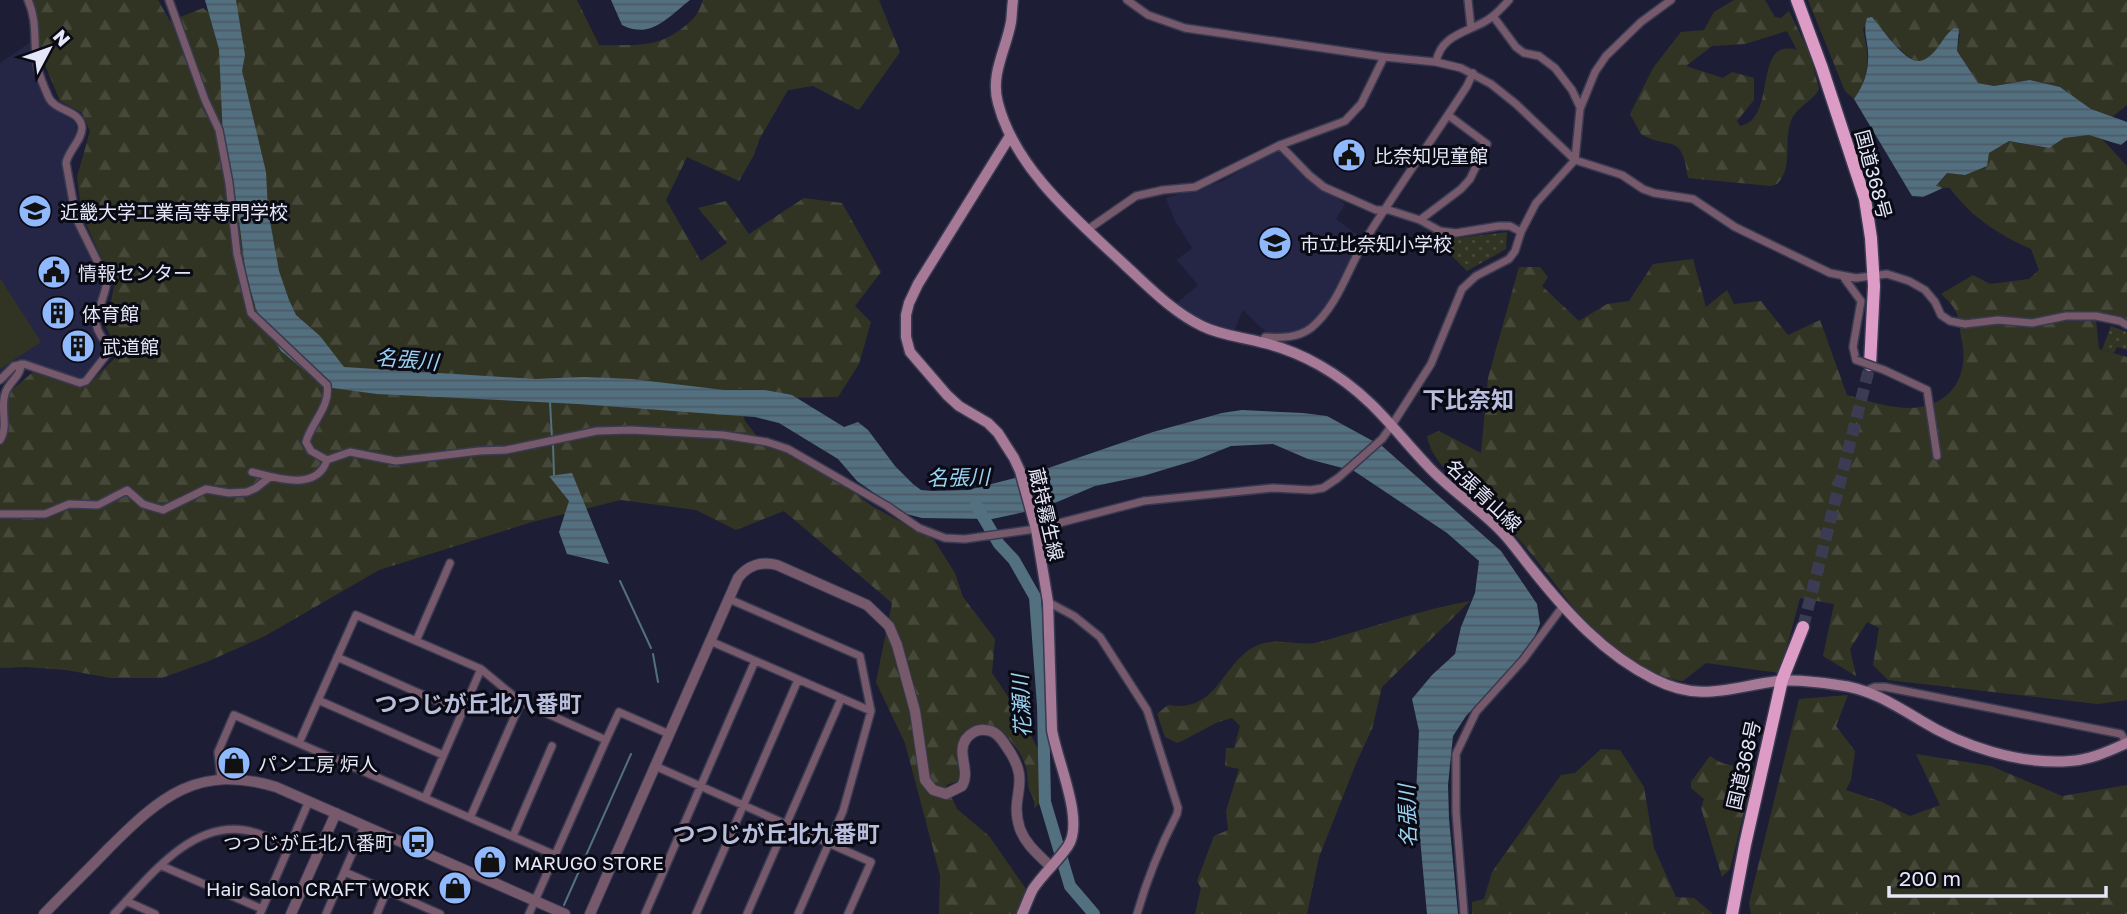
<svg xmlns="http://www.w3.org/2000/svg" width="2127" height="914" viewBox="0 0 2127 914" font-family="'Golos Text','Noto Sans JP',sans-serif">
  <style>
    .built { fill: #252645 }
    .grass { fill: url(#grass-dots) }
    .forest { fill: url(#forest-firs); fill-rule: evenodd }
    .garden { fill: #323423 }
    .water { fill: url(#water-rules) }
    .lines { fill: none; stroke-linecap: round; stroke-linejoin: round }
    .stream { stroke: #537081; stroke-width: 2 }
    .river { stroke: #537081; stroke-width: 12 }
    .trunk-tunnel { stroke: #3b3c53; stroke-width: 12; stroke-dasharray: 12 6; stroke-linecap: butt }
    .minor-casing { stroke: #393a51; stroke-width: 10 }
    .tertiary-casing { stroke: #393a51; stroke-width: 12 }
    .secondary-casing { stroke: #393a51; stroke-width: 13 }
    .trunk-casing { stroke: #393a51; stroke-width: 15 }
    .minor { stroke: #76596b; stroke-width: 7 }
    .tertiary { stroke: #76596b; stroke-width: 10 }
    .secondary { stroke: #a67996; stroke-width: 10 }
    .trunk { stroke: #dd9cc6; stroke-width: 12 }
    .minor-bridge-casing { stroke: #393a51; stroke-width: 10; stroke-linecap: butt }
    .minor-bridge { stroke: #76596b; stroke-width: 7 }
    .labels { text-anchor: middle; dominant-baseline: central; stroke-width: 6; stroke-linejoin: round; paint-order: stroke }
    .poi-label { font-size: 19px; fill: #e5e7f8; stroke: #090a14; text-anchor: start }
    .street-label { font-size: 19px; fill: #e5e7f8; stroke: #090a14 }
    .water-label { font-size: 21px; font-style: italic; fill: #9bd2f2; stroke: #090a14 }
    .quarter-label { font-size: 23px; font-weight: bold; fill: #babedd; stroke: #090a14 }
  </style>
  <defs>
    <pattern id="grass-dots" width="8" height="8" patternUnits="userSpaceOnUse" patternTransform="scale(1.75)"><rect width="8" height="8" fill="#323423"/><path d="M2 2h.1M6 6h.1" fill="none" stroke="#464839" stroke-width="1.8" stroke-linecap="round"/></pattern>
    <pattern id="forest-firs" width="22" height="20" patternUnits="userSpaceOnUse" patternTransform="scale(1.75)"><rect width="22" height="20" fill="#323423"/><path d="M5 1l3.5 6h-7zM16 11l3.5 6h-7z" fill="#464839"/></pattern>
    <pattern id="water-rules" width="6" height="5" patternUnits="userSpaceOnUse" patternTransform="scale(1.75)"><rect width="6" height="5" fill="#537081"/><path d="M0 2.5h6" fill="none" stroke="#4c5a66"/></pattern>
  </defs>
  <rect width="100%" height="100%" fill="#1d1e36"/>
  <path class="built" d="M32 41 34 67 45 99 50 107 75 122 77 132 64 156 63 164 68 203 72 220 103 284 92 327 96 338 104 346V352L83 377 79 378 25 360 13 363 0 375V63Z
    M1280 150 1317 184 1345 204 1336 219 1363 239 1344 279 1326 305 1305 329 1282 335 1268 334 1243 310 1233 333 1208 325 1175 305 1198 285 1177 260 1192 248 1174 219 1166 198 1223 181 1268 154Z"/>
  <path class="grass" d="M1507 232 1506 249 1467 271 1446 250 1449 239Z
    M2111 326 2127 332V350L2117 347 2114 353 2102 350Z"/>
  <path class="forest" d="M23 0H158L170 21 203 8 239 35 228 0H577L599 45C631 44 652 50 680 30 694 19 697 17 703 0H879L900 52 859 110 813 86 788 90 760 138 754 155 739 181 687 157 666 200 701 261 727 243 698 208 726 201 749 234 804 198 842 203 881 272 855 306 871 322 859 364 838 397 786 398 739 389 738 397 745 421 762 443 769 448 804 455 872 506 934 540 955 573 963 597 995 639 992 673 1019 713 1041 755 1042 800 1034 809C1035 800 1033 797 1029 789 1027 782 1028 774 1026 767 1020 748 999 720 976 726 969 728 964 732 960 739 953 752 963 767 959 781L946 785 957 809 989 836 1026 889 1018 914H939L940 875 905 743 876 682 892 603 784 511 736 530 696 510 621 500 532 522 379 570 265 636 209 661 162 678H111L66 670 25 667 0 668V400L33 372 81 388 87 386 120 353 106 327 114 286 82 215 77 177 90 131 82 113 60 101 46 67Z
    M1734 0H1765L1775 17 1781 18 1789 11 1810 54 1819 89C1812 102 1797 106 1791 121 1783 141 1794 167 1777 184L1771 186 1688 178C1682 130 1669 151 1641 134L1630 114 1653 68 1681 32 1704 30 1714 12ZM1787 31 1797 50C1751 37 1779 119 1740 126L1737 121 1754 100V78L1732 72 1723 78 1686 66 1712 46 1745 44Z
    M1808 0H2127V105L2112 117 2091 109 2060 87 2031 80 1994 86 1978 83 1957 51 1960 34 1949 31C1942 41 1935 56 1923 61 1908 66 1881 27 1872 17L1863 29C1869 57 1871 74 1854 99L1845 91Z
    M2089 135 2102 139 2127 166V322L2095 311 2099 349 2127 357V700L2098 704 1888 680 1873 665 1879 628 1867 622 1850 649 1856 676 1823 656 1834 604 1800 598 1780 673 1706 663 1683 681C1659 679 1631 662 1612 647 1585 626 1566 597 1545 571 1526 546 1503 521 1480 499 1459 480 1433 466 1427 436L1439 431 1481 453 1488 378 1519 267H1540L1548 277 1542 286 1579 321 1607 304 1629 301 1653 264 1693 259 1706 307 1727 290 1734 304 1761 301 1788 335 1820 320 1847 395C1868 401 1889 408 1911 408 1950 406 1969 378 1962 341 1957 315 1961 312 1941 294L1973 275 1990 284 2029 279 2039 270 2031 249C2000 236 1969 215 1950 188L1936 187 1947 173 1965 175 1989 153 2009 141 2048 148 2064 138Z
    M1470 601 1382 687 1372 729 1357 761 1319 857 1307 914H1195L1201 888 1197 881 1214 836 1228 830 1226 811 1239 769 1225 766 1226 748H1234L1240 726 1232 718C1212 722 1195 736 1177 743L1165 737 1157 714 1168 705C1221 714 1222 657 1261 644 1279 638 1302 647 1320 642 1370 628 1419 610 1470 601Z
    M1848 695 1836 726 1855 751 1851 780 1846 790 1882 802 1910 816 1940 805 1916 754 1991 766 2062 796 2127 785V914H1751L1749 903 1799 699Z
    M1601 749 1620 750 1644 787 1654 848 1676 897 1694 898 1713 914H1472V902L1484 899 1492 872 1561 775 1575 773Z
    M1710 756C1729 770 1735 762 1754 771L1730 869 1722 877 1701 808 1704 799 1691 788V782Z"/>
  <path class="garden" d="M0 278 41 342 0 369Z"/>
  <path class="water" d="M205 0H236L245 55 242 71 266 172 268 210 279 271 289 300 296 315 320 336 344 367 535 379 584 377 632 379 724 390H765L792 395 844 427 858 422 868 430 895 466 913 484 921 490 932 491 968 490 1031 474 1153 432 1222 413 1242 410 1303 413 1327 416 1382 446 1501 551 1537 604 1540 624 1534 638 1510 670 1466 716 1453 736 1448 785 1449 819 1458 914H1427L1416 795 1419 731 1412 699 1432 675 1455 654 1461 627 1475 593 1479 561 1447 533 1354 471 1308 459 1273 444 1231 446 1196 460 1143 476 1095 486 1043 508 992 519 922 518 903 513 857 481 838 459 779 423 755 417 578 404 377 394 325 387 281 351 258 315 246 275 239 220 223 137 219 49Z
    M611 0H690C668 17 651 40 622 25Z
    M1872 17C1882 28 1904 62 1919 61 1924 61 1930 56 1933 53 1941 45 1945 34 1954 28L1959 29 1957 51 1978 83 1994 86 2030 80 2060 87 2091 109 2127 122V140L2121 145 2089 135 2064 138 2049 148 2009 141 1989 153 1987 166 1965 175 1947 173 1936 186 1943 188 1923 197 1912 196 1854 99C1865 83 1869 70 1868 51 1867 38 1863 31 1867 18Z
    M572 473 609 564 567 554 559 532 569 501 549 476Z"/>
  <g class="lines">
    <path class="stream" d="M550 402 552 439
      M553 444 554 475
      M620 581 651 648
      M653 654 658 682
      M564 905 631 754"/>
    <path class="river" d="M976 505 999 544 1014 560 1035 597 1043 706 1045 802 1070 886 1094 914"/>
    <path class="trunk-tunnel" d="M1803 627 1870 365"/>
    <defs>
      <path id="minor" d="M169 0 205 100 219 130 229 183 237 254 251 313 327 385C331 406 311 423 306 442L311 451 327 460 350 452 396 461 479 451 506 450 597 431 631 430 723 435 767 442 788 449 887 506 919 528 945 538 965 539 1036 529 1144 501 1273 488 1311 490 1323 488 1338 478 1382 439 1392 425 1431 364 1462 289 1476 276 1509 259 1515 251 1521 232 1536 203 1575 160 1580 109 1595 72 1606 56 1641 22 1671 0
        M1127 0 1148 15 1185 28 1384 57 1436 62 1461 68 1491 84 1516 104 1575 160 1622 175 1643 189 1654 193 1693 199 1735 227 1830 273 1856 278 1887 274 1909 281 1925 290 1935 302 1941 315 1950 321 1965 324 1998 320 2032 323 2066 316H2096L2120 321 2127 325
        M1468 0 1471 28
        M1493 16 1516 47 1524 53 1539 56 1555 68 1572 90 1580 107
        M1436 62C1441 36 1464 33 1484 22 1494 17 1502 8 1509 0
        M1280 145 1309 175 1324 187 1376 210H1389L1420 220 1440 231 1456 233 1499 226H1510L1521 232
        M1420 220 1461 189 1470 179 1487 144 1448 115
        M1087 230 1136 196 1163 190 1195 187 1280 145 1345 121 1361 104 1384 57
        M1844 278 1861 301 1853 347 1856 360
        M1262 342 1265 337C1281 338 1298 338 1311 328 1339 305 1348 267 1367 237 1399 186 1434 137 1467 86L1473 73
        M1884 370 1927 390 1937 456
        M0 380 14 366 24 364 80 383 86 381 111 349C83 318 102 315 107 281L76 218 66 163C68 151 82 140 82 128 81 109 54 112 48 96 44 87 39 75 37 65 33 42 38 22 28 0
        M0 440C9 426 0 409 5 394 8 382 21 377 21 364
        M252 472C276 478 317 492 327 460
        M0 514H45L69 504 98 505 127 490 143 504 163 510 206 489 229 493 247 492 256 488 270 477
        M1048 602 1074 616 1100 637 1147 710 1178 808 1177 814C1160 847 1147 879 1137 914
        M416 641 450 563
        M710 641 871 711 860 656 729 599
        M337 657 462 712
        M1865 691 1875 687H1885L2121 734 2127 743
        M318 700 443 755
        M606 740 619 712 669 734
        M299 743 356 615 481 669 521 702 606 740 529 914
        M655 766 871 862 848 914
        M221 780 218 752 234 715 555 855
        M425 798 481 669
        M470 818 521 702
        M513 836 552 746
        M162 866 262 909
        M345 872 440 914
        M126 901 155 914
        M114 914C148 879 189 822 244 830 260 832 275 841 289 847
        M260 914 309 801
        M326 914 364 826
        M377 914 387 890
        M645 914 755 661
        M696 914 798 680
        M747 914 841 699
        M798 914 843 811 871 711
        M1464 914 1456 812V754L1476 712 1523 660 1563 606"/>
      <path id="tertiary" d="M44 914C65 892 87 871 108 849 160 797 198 763 276 787L565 914
        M291 914 336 813
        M590 914 738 578C748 565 762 561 777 565L867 605 889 626 897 645 915 711 925 780 933 790 946 794 962 786C971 771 956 753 966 739 971 733 977 729 985 730 995 730 1001 738 1006 746 1034 785 1008 793 1020 829 1026 845 1039 855 1051 867"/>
      <path id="secondary" d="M1013 0C1012 7 1012 15 1011 22 1006 50 990 74 998 103 1015 169 1078 221 1126 266 1150 288 1173 312 1202 326 1220 335 1241 337 1260 342 1301 351 1340 374 1370 403 1390 422 1407 444 1426 464 1449 490 1480 508 1504 534 1514 545 1523 558 1532 569 1567 613 1604 654 1654 679 1701 703 1730 687 1778 681 1797 679 1819 682 1838 685 1868 688 1895 705 1920 720 1962 746 2019 765 2070 761 2090 760 2109 751 2127 743
        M1010 136 918 284 909 303 906 315V337L910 352 947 395 959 406 988 423 998 433 1014 458 1020 471 1036 529 1048 602 1052 730C1057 761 1085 821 1068 846 1058 861 1043 874 1033 889 1029 896 1026 906 1022 914"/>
      <path id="trunk" d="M1797 0 1822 68 1865 199 1871 238 1874 286 1870 365
        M1732 914 1745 845 1782 680 1803 627"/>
    </defs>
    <use href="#minor" class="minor-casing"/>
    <use href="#tertiary" class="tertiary-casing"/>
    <use href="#secondary" class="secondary-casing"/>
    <use href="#trunk" class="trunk-casing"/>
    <use href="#minor" class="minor"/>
    <use href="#tertiary" class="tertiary"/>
    <use href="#secondary" class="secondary"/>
    <use href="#trunk" class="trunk"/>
    <defs>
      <path id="minor-bridge" d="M1856 360 1884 370"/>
    </defs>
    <use href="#minor-bridge" class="minor-bridge-casing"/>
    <use href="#minor-bridge" class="minor-bridge"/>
  </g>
  <defs>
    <symbol id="civic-disc" viewBox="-11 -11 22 22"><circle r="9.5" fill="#90b8fd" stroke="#090a14"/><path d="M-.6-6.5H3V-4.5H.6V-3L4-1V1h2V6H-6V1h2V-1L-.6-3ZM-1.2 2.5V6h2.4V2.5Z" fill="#111"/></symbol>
    <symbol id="university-disc" viewBox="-11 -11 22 22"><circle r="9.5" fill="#90b8fd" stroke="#090a14"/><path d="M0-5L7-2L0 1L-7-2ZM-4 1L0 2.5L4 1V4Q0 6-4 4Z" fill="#111"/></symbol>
    <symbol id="school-disc" viewBox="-11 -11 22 22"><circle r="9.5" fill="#90b8fd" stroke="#090a14"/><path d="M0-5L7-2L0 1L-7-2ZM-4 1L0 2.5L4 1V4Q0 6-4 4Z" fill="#111"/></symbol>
    <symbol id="building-disc" viewBox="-11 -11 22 22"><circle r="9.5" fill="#90b8fd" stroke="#090a14"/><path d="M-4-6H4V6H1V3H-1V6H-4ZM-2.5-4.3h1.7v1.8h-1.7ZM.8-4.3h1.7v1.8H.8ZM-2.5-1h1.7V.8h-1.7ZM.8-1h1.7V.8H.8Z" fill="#111"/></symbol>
    <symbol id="shop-disc" viewBox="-11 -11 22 22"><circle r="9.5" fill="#90b8fd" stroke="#090a14"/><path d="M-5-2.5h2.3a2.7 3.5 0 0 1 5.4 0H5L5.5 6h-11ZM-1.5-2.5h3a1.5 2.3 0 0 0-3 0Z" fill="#111"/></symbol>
    <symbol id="bus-disc" viewBox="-11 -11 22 22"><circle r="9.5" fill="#90b8fd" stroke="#090a14"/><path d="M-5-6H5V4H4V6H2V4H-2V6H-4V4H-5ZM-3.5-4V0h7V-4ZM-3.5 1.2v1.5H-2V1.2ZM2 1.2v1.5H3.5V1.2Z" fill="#111"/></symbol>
  </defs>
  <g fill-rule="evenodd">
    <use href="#civic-disc" x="1330" y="136" width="38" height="38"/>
    <use href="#university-disc" x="16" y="192" width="38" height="38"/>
    <use href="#school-disc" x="1256" y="224" width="38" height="38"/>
    <use href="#civic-disc" x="35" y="253" width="38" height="38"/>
    <use href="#building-disc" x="39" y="294" width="38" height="38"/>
    <use href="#building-disc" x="59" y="327" width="38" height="38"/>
    <use href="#shop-disc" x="215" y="744" width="38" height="38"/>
    <use href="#bus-disc" x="399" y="823" width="38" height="38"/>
    <use href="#shop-disc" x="471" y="843" width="38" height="38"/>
    <use href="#shop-disc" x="436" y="869" width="38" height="38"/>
  </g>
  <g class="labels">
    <g class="poi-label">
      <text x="1374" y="155">比奈知児童館</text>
      <text x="60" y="211">近畿大学工業高等専門学校</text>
      <text x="1300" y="243">市立比奈知小学校</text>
      <text x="78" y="272">情報センター</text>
      <text x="82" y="313">体育館</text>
      <text x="102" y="346">武道館</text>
      <text x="258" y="763">パン工房 炉人</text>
      <text x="394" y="842" text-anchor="end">つつじが丘北八番町</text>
      <text x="514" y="862">MARUGO STORE</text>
      <text x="430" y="888" text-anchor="end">Hair Salon CRAFT WORK</text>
    </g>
    <g class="street-label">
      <text transform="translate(1874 174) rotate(75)">国道368号</text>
      <text transform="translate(1484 495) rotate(43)">名張青山線</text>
      <text transform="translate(1047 514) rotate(77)">蔵持霧生線</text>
      <text transform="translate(1743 765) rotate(-77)">国道368号</text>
    </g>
    <g class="water-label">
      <text transform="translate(407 359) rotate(5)">名張川</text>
      <text transform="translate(958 477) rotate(-1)">名張川</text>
      <text transform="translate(1021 706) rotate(-93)">花瀬川</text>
      <text transform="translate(1407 816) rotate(-92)">名張川</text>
    </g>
    <g class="quarter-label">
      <text x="1468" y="399">下比奈知</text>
      <text x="478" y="703">つつじが丘北八番町</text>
      <text x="776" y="833">つつじが丘北九番町</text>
    </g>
  </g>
  <g transform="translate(49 49) rotate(49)" stroke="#090a14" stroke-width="5" paint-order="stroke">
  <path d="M0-5L12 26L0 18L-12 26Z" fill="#e5e7f8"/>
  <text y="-10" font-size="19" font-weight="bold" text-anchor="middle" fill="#e5e7f8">N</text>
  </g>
  <path d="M1889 886v10h217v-10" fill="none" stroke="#e5e7f8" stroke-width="3.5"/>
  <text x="1899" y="886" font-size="21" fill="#e5e7f8" stroke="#090a14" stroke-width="5" paint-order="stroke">200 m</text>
</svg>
